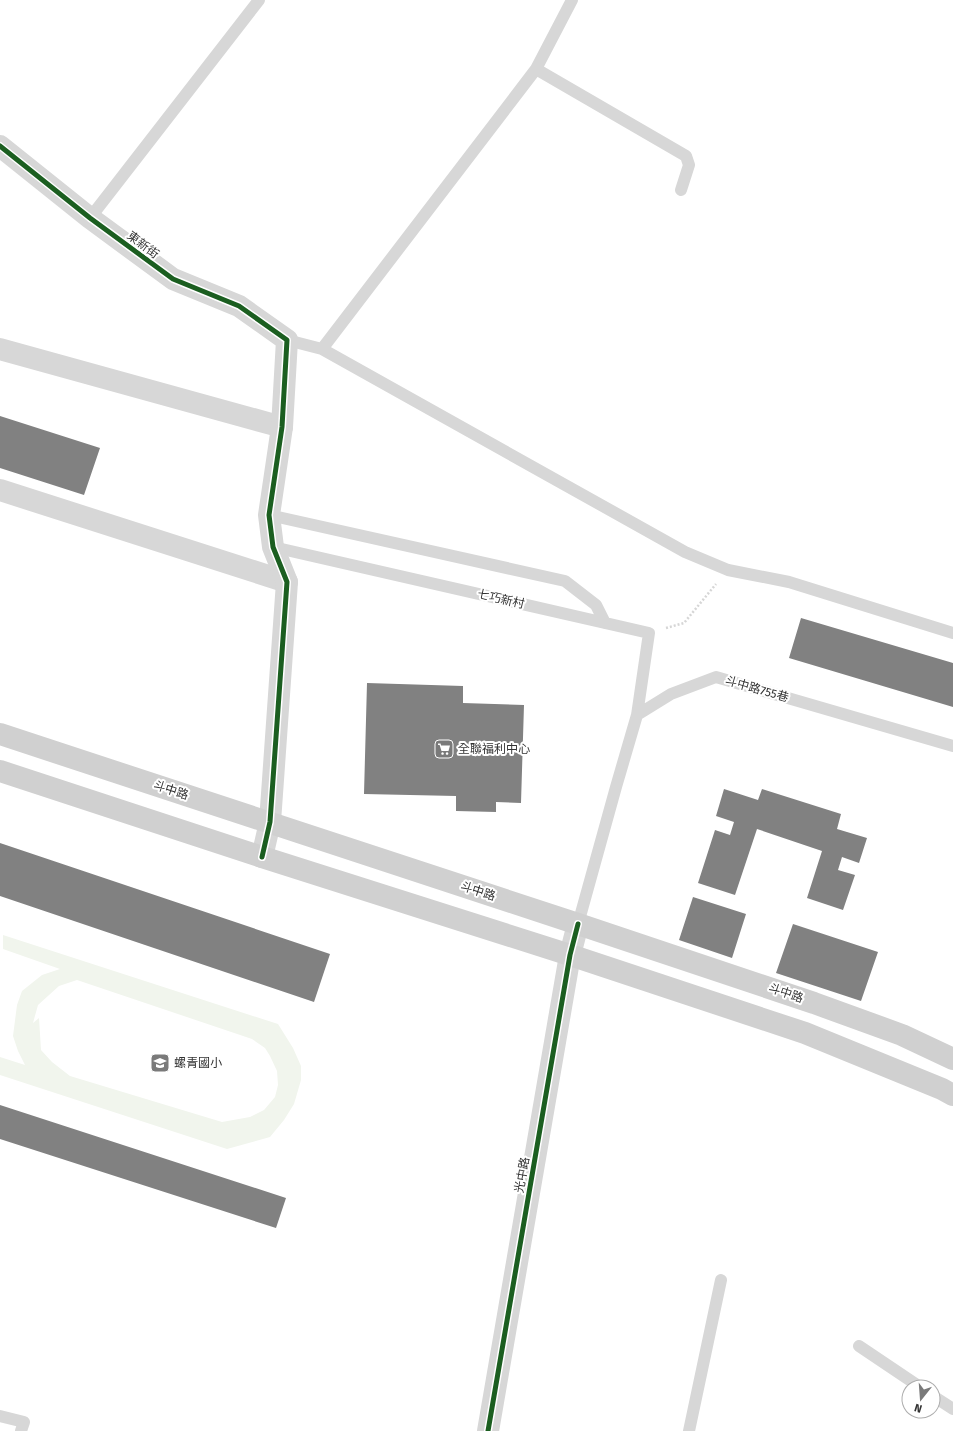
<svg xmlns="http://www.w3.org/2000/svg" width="953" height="1431" viewBox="0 0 953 1431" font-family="'Fira Sans','Noto Sans TC',sans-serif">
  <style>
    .green { fill: #f1f5ed; fill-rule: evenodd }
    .building { fill: #818181 }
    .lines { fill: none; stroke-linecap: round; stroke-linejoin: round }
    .path { stroke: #d6d6d6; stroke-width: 2.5; stroke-dasharray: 2 2; stroke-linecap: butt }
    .service { stroke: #d7d7d7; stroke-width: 12 }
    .minor { stroke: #d7d7d7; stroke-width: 22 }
    .tertiary { stroke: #d7d7d7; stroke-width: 22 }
    .secondary { stroke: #d0d0d0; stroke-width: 22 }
    .cycleway-casing { stroke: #fff; stroke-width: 8 }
    .cycleway { stroke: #1b5e20; stroke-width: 5 }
    .labels { text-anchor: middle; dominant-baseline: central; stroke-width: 4; stroke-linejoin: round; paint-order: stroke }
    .street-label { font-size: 12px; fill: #333; stroke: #fff }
    .poi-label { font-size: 12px; fill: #333; stroke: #fff; text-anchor: start }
  </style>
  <rect width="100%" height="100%" fill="#fff"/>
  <path class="green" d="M3 935 278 1024 293 1048 301 1066V1080L294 1104 284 1120 270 1137 227 1149 0 1075V1057L25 1065 18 1051 13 1036 17 1005 22 991 42 975 60 969 3 949ZM77 980 252 1039 265 1048 270 1056 277 1071 278 1085 275 1097 264 1110 250 1117 222 1122 70 1076 52 1062 41 1050 39 1018 33 1023 38 1005 59 986Z"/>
  <path class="building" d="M0 416 100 448 84 495 0 468Z
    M801 618 953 663V707L789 658Z
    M367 683 463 686V703L524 705 521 803 496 802V812L456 811V796L364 794Z
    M724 789 758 800 762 789 841 814 837 829 867 838 859 863 842 857 838 870 855 875 843 910 807 898 822 851 757 829 735 895 698 883 715 830 730 835 734 822 716 816Z
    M0 843 330 954 314 1002 0 896Z
    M693 897 746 914 732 958 679 940Z
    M793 924 878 952 861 1001 776 973Z
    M0 1105 286 1198 276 1228 0 1139Z"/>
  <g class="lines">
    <path class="path" d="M666 628 684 623 716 584"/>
    <path class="service" d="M536 69 686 156 689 165 681 190
      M90 218 259 0
      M287 340 322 349 685 552 728 570 789 582 953 633
      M322 349 536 69 572 0
      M269 515 565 581 596 605 605 623
      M273 547 649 633 637 715
      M578 924 616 787 637 715 671 694 716 677 953 746
      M859 1346 920 1387
      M933 1396 953 1409
      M0 1416 24 1422 21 1431
      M689 1431 721 1280"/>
    <path class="minor" d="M0 349 282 427
      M0 490 287 582
      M488 1431 570 955 578 924"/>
    <path class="tertiary" d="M0 146 90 218 173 279 239 306 287 340 282 427 269 515 273 547 287 582 270 822 262 857"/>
    <path class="secondary" d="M0 734 578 924 814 1003 902 1035 953 1059
      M0 771 262 857 570 955 805 1033 942 1089 953 1095"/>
    <defs>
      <path id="cycleway" d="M0 146 90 218 173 279 239 306 287 340 282 427 269 515 273 547 287 582 270 822 262 857
        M488 1431 570 955 578 924"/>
    </defs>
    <use href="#cycleway" class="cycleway-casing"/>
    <use href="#cycleway" class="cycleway"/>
  </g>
  <defs>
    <symbol id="supermarket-square" viewBox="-11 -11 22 22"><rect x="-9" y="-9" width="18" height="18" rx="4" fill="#7a7a7a" stroke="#fff"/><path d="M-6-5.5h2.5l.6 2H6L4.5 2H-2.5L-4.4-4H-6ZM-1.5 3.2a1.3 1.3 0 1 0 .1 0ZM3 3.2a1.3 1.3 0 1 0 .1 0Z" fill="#fff"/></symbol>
    <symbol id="school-square" viewBox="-11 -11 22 22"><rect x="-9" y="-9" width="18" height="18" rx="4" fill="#7a7a7a" stroke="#fff"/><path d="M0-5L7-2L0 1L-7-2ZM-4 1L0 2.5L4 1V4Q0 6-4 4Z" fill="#fff"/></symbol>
  </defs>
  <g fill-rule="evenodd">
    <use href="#supermarket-square" x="433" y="738" width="22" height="22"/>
    <use href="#school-square" x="149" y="1052" width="22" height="22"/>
  </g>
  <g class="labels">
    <g class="street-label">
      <text transform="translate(143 245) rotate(37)">東新街</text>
      <text transform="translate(501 599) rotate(13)">七巧新村</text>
      <text transform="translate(757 689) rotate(16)">斗中路755巷</text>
      <text transform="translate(171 790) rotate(18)">斗中路</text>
      <text transform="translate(478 891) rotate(18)">斗中路</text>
      <text transform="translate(786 993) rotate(19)">斗中路</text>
      <text transform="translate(522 1175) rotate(-80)">光中路</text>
    </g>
    <g class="poi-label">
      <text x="458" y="749">全聯福利中心</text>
      <text x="174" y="1063">螺青國小</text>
    </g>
  </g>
  <g transform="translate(921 1399) rotate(197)"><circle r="19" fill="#ffffff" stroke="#adadad"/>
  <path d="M0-3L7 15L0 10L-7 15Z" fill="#7a7a7a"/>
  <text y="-6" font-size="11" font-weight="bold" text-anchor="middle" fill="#333333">N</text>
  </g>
</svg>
